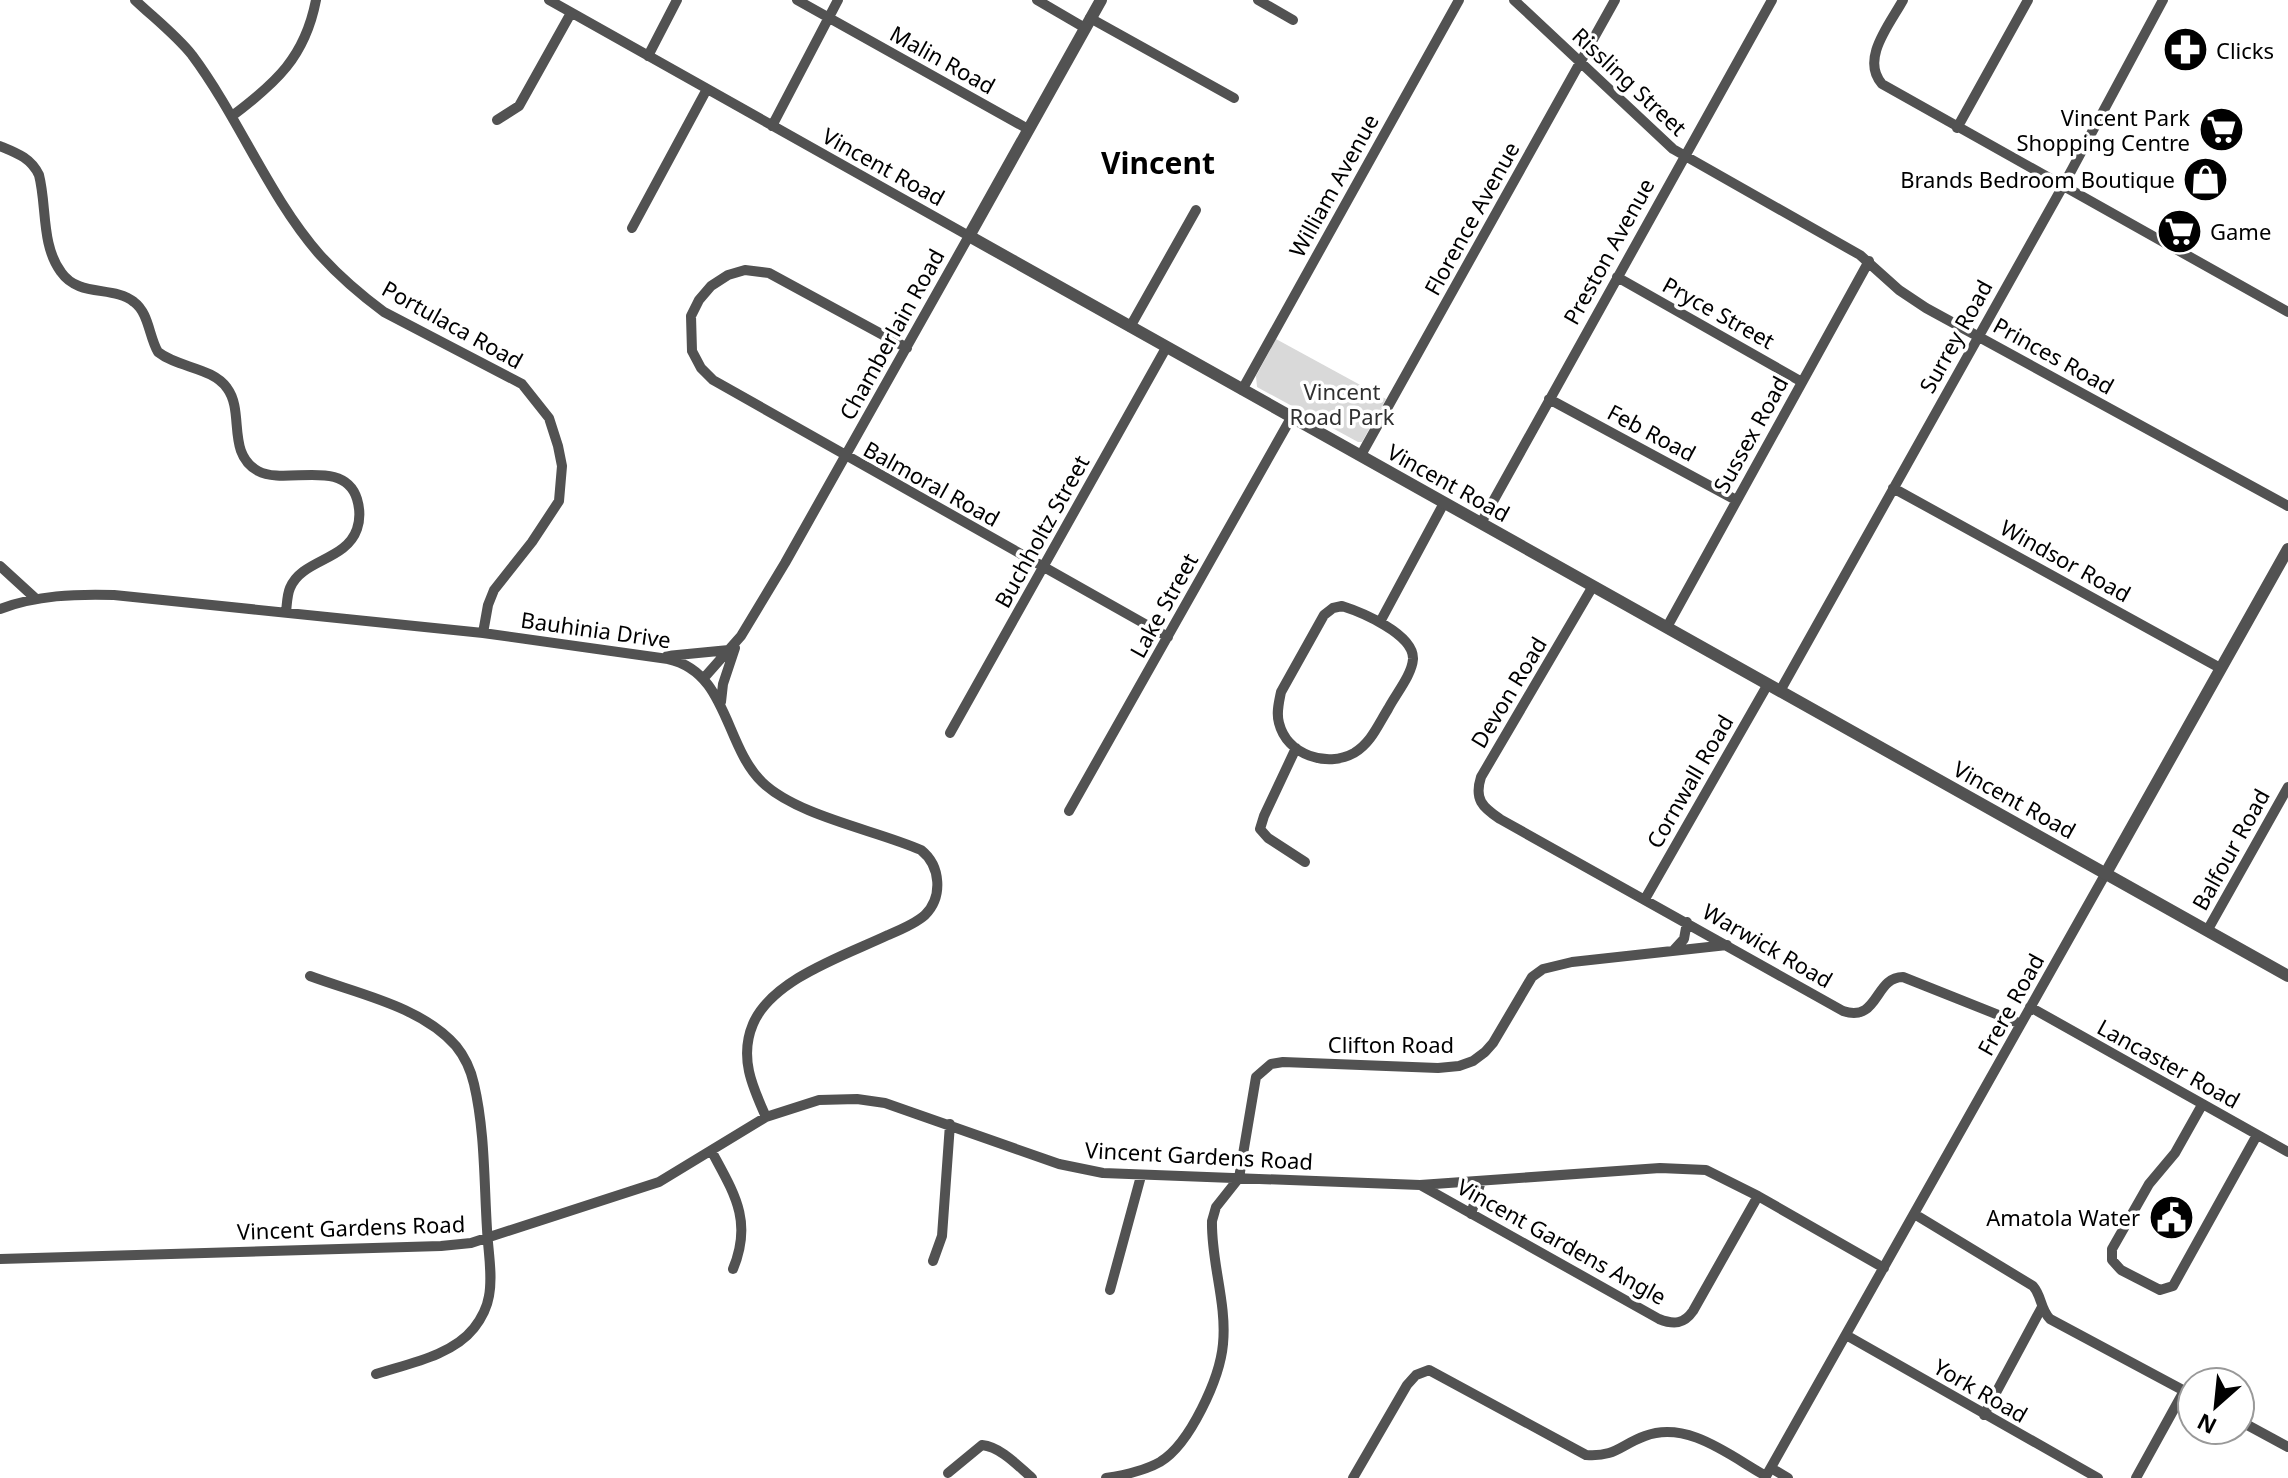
<svg xmlns="http://www.w3.org/2000/svg" width="2288" height="1478" viewBox="0 0 2288 1478" font-family="'Noto Sans',sans-serif">
  <style>
    .green { fill: #d9d9d9 }
    .lines { fill: none; stroke-linecap: round; stroke-linejoin: round }
    .minor { stroke: #525252; stroke-width: 10 }
    .tertiary { stroke: #525252; stroke-width: 12 }
    .labels { text-anchor: middle; dominant-baseline: central; stroke-width: 7; stroke-linejoin: round; paint-order: stroke }
    .poi-label { font-size: 22px; fill: #000; stroke: #fff; text-anchor: end }
    .street-label { font-size: 22px; fill: #000; stroke: #fff }
    .park-label { font-size: 22px; fill: #303030; stroke: #fff }
    .district-label { font-size: 30px; font-weight: bold; fill: #000; stroke: #fff }
  </style>
  <rect width="100%" height="100%" fill="#fff"/>
  <path class="green" d="M1276 339 1386 399 1362 442H1358L1257 387 1256 376Z"/>
  <g class="lines">
    <path class="minor" d="M135 0C154 18 176 35 192 55 239 118 269 197 320 255 339 276 361 295 384 312L522 384 549 418 558 446 562 466 559 501 532 542 494 590 488 605 483 633
      M549 0 969 236 785 563 741 636 703 679
      M797 0 1028 129
      M1037 0 1085 28
      M1258 0 1293 20
      M1514 0 1673 149 1860 255 1899 290 1926 308 2288 506
      M1903 0C1890 24 1860 59 1882 84L2288 312
      M1090 18 1234 98
      M648 56 677 0
      M232 116C276 83 305 57 316 0
      M497 120 519 106 571 13
      M772 126 838 0
      M1957 128 2028 0
      M0 146C17 153 31 158 39 175 47 206 41 245 61 272 79 298 113 285 134 302 149 313 149 337 158 352 178 368 212 367 227 388 245 412 226 453 258 471 285 486 344 457 357 499 360 509 360 520 357 529 346 561 302 559 290 588 287 595 287 604 286 612
      M632 228 707 89
      M1617 277 1802 382
      M1130 327 1196 210
      M907 348 769 273 745 270 728 275 711 286 699 300 691 316 692 351 701 368 713 380 1168 637
      M1242 390 1459 0
      M1549 399 1736 500
      M1361 455 1615 0
      M1893 488 2220 668
      M1481 523 1772 0
      M0 566 35 598
      M1593 586 1481 777C1474 799 1482 807 1500 819L1843 1011C1879 1023 1874 977 1903 977L2021 1024
      M1342 606C1361 612 1414 634 1413 659 1412 675 1395 695 1388 709 1378 725 1371 743 1354 753 1327 768 1287 755 1279 723 1276 713 1279 702 1281 692L1324 615 1333 608Z
      M0 609C37 595 75 594 114 595L483 633 668 659C728 672 724 745 762 782 797 816 876 830 921 850 941 866 943 897 925 915 915 924 900 930 888 935 846 955 772 979 753 1024 739 1057 752 1086 766 1117
      M1380 622 1444 503
      M1667 627 1869 261
      M667 656 729 650
      M1780 691 2063 186 2163 0
      M721 702 723 684 735 648
      M950 733 1166 348
      M1296 748 1264 816 1260 829 1268 838 1305 862
      M1069 811 1291 418
      M1645 899 1768 684
      M2207 931 2288 787
      M1673 951 1684 939 1687 922
      M310 976C358 994 421 1006 456 1046 465 1057 471 1071 474 1084 485 1131 484 1182 487 1229 488 1251 493 1275 489 1296 487 1308 481 1319 474 1328 452 1356 407 1364 376 1374
      M2030 1007 2288 1152
      M2202 1105 2175 1153 2149 1184 2112 1249V1260L2121 1270 2160 1290 2173 1286 2257 1135
      M712 1152C734 1193 753 1221 733 1269
      M1422 1186 1659 1319C1674 1325 1684 1324 1693 1311L1758 1196
      M1471 1214 1481 1181
      M1916 1215 2033 1286C2042 1296 2040 1309 2050 1319L2192 1395
      M0 1259 441 1246 471 1243 659 1182 766 1117 819 1100 857 1099 885 1103 1059 1164 1103 1173 1420 1185 1660 1168 1706 1170 1758 1196 1884 1268
      M933 1261 942 1236 950 1124
      M1110 1290 1141 1176
      M1846 1335 2098 1478
      M1984 1415 2042 1307
      M2240 1421 2288 1447
      M1771 1468 1788 1478
      M948 1473 982 1445C1001 1447 1018 1466 1032 1478
      M1106 1478C1125 1475 1144 1471 1160 1462 1190 1444 1220 1378 1223 1344 1227 1303 1211 1262 1212 1221L1216 1207 1239 1178 1256 1077 1271 1064 1283 1062 1438 1068 1459 1066 1473 1061 1485 1052 1493 1043 1532 977 1543 969 1572 962 1727 945
      M1353 1478 1407 1385 1416 1375 1429 1370 1586 1455C1616 1457 1620 1445 1645 1436 1688 1420 1730 1456 1766 1476
      M1765 1478 2106 873
      M2136 1478 2184 1391"/>
    <path class="tertiary" d="M1101 0 969 236 2288 976
      M2106 873 2288 549"/>
  </g>
  <defs>
    <symbol id="pharmacy-disc" viewBox="-11 -11 22 22"><circle r="9.5" fill="#000" stroke="#fff"/><path d="M-2-6h4v4h4v4h-4v4h-4v-4h-4v-4h4Z" fill="#fff"/></symbol>
    <symbol id="supermarket-disc" viewBox="-11 -11 22 22"><circle r="9.5" fill="#000" stroke="#fff"/><path d="M-6-5.5h2.5l.6 2H6L4.5 2H-2.5L-4.4-4H-6ZM-1.5 3.2a1.3 1.3 0 1 0 .1 0ZM3 3.2a1.3 1.3 0 1 0 .1 0Z" fill="#fff"/></symbol>
    <symbol id="shop-disc" viewBox="-11 -11 22 22"><circle r="9.5" fill="#000" stroke="#fff"/><path d="M-5-2.5h2.3a2.7 3.5 0 0 1 5.4 0H5L5.5 6h-11ZM-1.5-2.5h3a1.5 2.3 0 0 0-3 0Z" fill="#fff"/></symbol>
    <symbol id="civic-disc" viewBox="-11 -11 22 22"><circle r="9.5" fill="#000" stroke="#fff"/><path d="M-.6-6.5H3V-4.5H.6V-3L4-1V1h2V6H-6V1h2V-1L-.6-3ZM-1.2 2.5V6h2.4V2.5Z" fill="#fff"/></symbol>
  </defs>
  <g fill-rule="evenodd">
    <use href="#pharmacy-disc" x="2160" y="24" width="51" height="51"/>
    <use href="#supermarket-disc" x="2196" y="104" width="51" height="51"/>
    <use href="#shop-disc" x="2180" y="154" width="51" height="51"/>
    <use href="#supermarket-disc" x="2154" y="206" width="51" height="51"/>
    <use href="#civic-disc" x="2146" y="1192" width="51" height="51"/>
  </g>
  <g class="labels">
    <g class="poi-label">
      <text x="2216" y="50" text-anchor="start">Clicks</text>
      <text x="2190" y="117">Vincent Park<tspan x="2190" dy="25">Shopping Centre</tspan></text>
      <text x="2175" y="179">Brands Bedroom Boutique</text>
      <text x="2210" y="231" text-anchor="start">Game</text>
      <text x="2140" y="1217">Amatola Water</text>
    </g>
    <g class="street-label">
      <text transform="translate(943 59) rotate(29)">Malin Road</text>
      <text transform="translate(1630 81) rotate(43)">Rissling Street</text>
      <text transform="translate(884 166) rotate(29)">Vincent Road</text>
      <text transform="translate(1333 185) rotate(-61)">William Avenue</text>
      <text transform="translate(1471 218) rotate(-61)">Florence Avenue</text>
      <text transform="translate(1608 251) rotate(-61)">Preston Avenue</text>
      <text transform="translate(1719 312) rotate(29)">Pryce Street</text>
      <text transform="translate(453 324) rotate(29)">Portulaca Road</text>
      <text transform="translate(891 334) rotate(-61)">Chamberlain Road</text>
      <text transform="translate(1955 336) rotate(-61)">Surrey Road</text>
      <text transform="translate(2054 355) rotate(29)">Princes Road</text>
      <text transform="translate(1652 432) rotate(28)">Feb Road</text>
      <text transform="translate(1750 434) rotate(-61)">Sussex Road</text>
      <text transform="translate(1449 482) rotate(29)">Vincent Road</text>
      <text transform="translate(932 483) rotate(29)">Balmoral Road</text>
      <text transform="translate(1041 531) rotate(-61)">Buchholtz Street</text>
      <text transform="translate(2066 560) rotate(29)">Windsor Road</text>
      <text transform="translate(1163 605) rotate(-61)">Lake Street</text>
      <text transform="translate(596 629) rotate(8)">Bauhinia Drive</text>
      <text transform="translate(1508 692) rotate(-59)">Devon Road</text>
      <text transform="translate(1689 781) rotate(-60)">Cornwall Road</text>
      <text transform="translate(2015 799) rotate(29)">Vincent Road</text>
      <text transform="translate(2230 849) rotate(-61)">Balfour Road</text>
      <text transform="translate(1768 945) rotate(30)">Warwick Road</text>
      <text transform="translate(2010 1004) rotate(-61)">Frere Road</text>
      <text x="1391" y="1044">Clifton Road</text>
      <text transform="translate(2169 1063) rotate(29)">Lancaster Road</text>
      <text transform="translate(1199 1155) rotate(3)">Vincent Gardens Road</text>
      <text transform="translate(351 1227) rotate(-2)">Vincent Gardens Road</text>
      <text transform="translate(1562 1241) rotate(29)">Vincent Gardens Angle</text>
      <text transform="translate(1981 1390) rotate(30)">York Road</text>
    </g>
    <g class="park-label">
      <text x="1342" y="391">Vincent<tspan x="1342" dy="25">Road Park</tspan></text>
    </g>
    <g class="district-label">
      <text x="1158" y="162">Vincent</text>
    </g>
  </g>
  <g transform="translate(2216 1406) rotate(207)"><circle r="38" fill="#ffffff" stroke="#999999" stroke-width="2"/>
  <path d="M0-6L14 30L0 20L-14 30Z" fill="#000000"/>
  <text y="-12" font-size="22" font-weight="bold" text-anchor="middle" fill="#000000">N</text>
  </g>
</svg>
